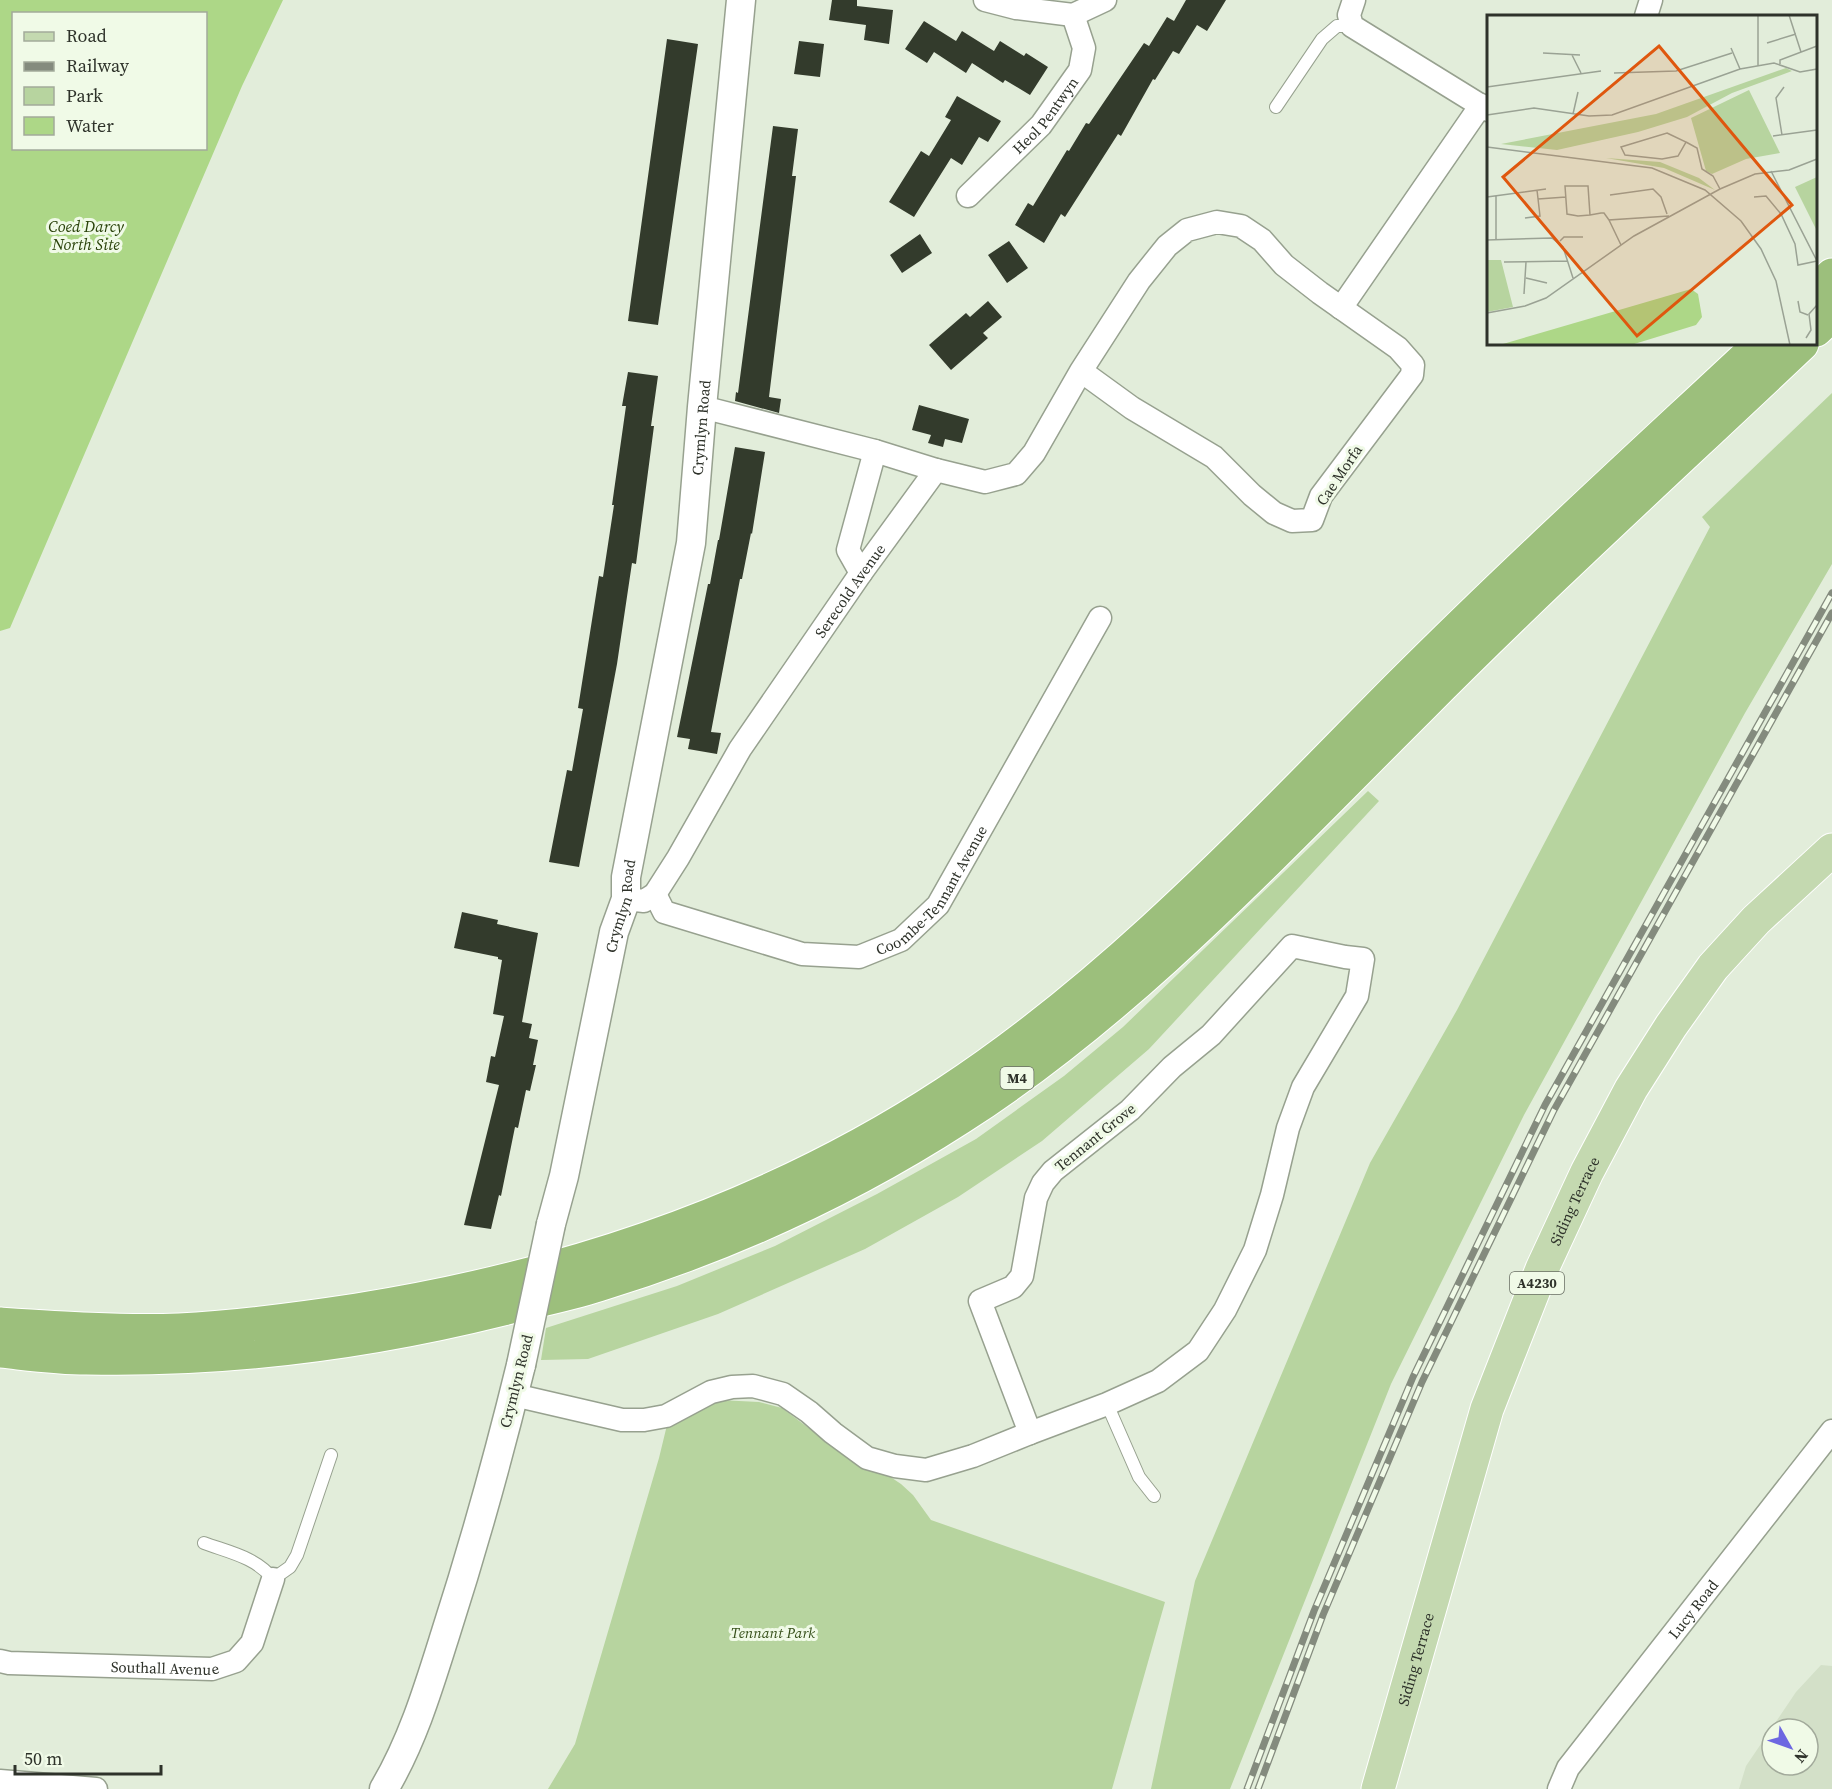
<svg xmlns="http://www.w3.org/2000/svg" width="1832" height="1789" viewBox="0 0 1832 1789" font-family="'Source Serif 4',serif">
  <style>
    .built { fill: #d3e0c8; fill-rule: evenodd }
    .green { fill: #b7d49f }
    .water { fill: #add787; fill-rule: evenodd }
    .building { fill: #333b2c }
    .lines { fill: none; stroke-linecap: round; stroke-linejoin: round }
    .service-casing { stroke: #97a18f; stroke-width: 14 }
    .minor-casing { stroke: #97a18f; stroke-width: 25 }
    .tertiary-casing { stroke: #97a18f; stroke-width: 31 }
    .primary-casing { stroke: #fff; stroke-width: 35 }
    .motorway-casing { stroke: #fff; stroke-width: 35 }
    .service { stroke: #fff; stroke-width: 12 }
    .minor { stroke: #fff; stroke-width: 22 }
    .tertiary { stroke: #fff; stroke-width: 28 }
    .primary { stroke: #c4d9b0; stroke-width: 33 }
    .motorway { stroke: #9cbf7c; stroke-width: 33 }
    .rail-casing { stroke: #848b7e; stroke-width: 7 }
    .rail { stroke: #f0fae7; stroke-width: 4.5; stroke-dasharray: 14; stroke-linecap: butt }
    .tertiary-bridge-casing { stroke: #97a18f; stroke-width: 31; stroke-linecap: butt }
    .tertiary-bridge { stroke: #fff; stroke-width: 28 }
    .labels { text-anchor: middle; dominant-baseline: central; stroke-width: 6; stroke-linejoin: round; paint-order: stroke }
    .shield { fill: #f0fae7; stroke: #686e63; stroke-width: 1.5 }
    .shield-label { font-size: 14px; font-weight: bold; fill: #2e322a }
    .street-label { font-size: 15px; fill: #2e322a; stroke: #f0fae7 }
    .park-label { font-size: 15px; font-style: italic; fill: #36501a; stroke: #f0fae7 }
    .water-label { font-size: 16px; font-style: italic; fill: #294209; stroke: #f0fae7 }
    .inset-road { fill: none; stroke: #9aa294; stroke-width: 1.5 }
    .view { fill: #df570e; fill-opacity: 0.15; stroke: #df570e; stroke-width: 3 }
    .inset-edge { fill: none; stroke: #2e322a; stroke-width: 3 }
  </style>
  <rect width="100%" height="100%" fill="#e2edda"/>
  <path class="built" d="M1821 1665 1832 1666V1789H1739L1746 1766 1796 1692ZM1772 1729H1808V1765H1772Z"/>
  <path class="green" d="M1832 393V564L1745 713 1524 1115 1391 1384 1230 1789H1151L1195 1581 1370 1163 1457 1010 1710 527 1702 517Z
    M1368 791 1379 801 1149 1049 1042 1141 958 1197 865 1249 718 1314 588 1359 541 1360 546 1328 677 1286 775 1246 877 1194 976 1139 1064 1076 1123 1027Z
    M719 1400 759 1402 782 1408 855 1463 886 1474 901 1484 913 1495 931 1520 1165 1602 1112 1789H548L575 1744 659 1458 667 1425Z"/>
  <path class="water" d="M0 0H283L242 86 10 628 0 631ZM14 14H206V148H14Z"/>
  <path class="building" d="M832 0H857V6L893 10 889 44 864 40 866 25 829 20Z
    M1186 0H1226L1207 31 1197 25 1179 54 1173 51 1155 80 1153 79 1121 136 1118 134 1065 217 1061 214 1044 243 1015 225 1028 203 1033 206 1067 150 1069 151 1086 123 1089 124 1144 43 1149 46 1167 17 1174 21Z
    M924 21 956 41 962 31 994 51 1000 41 1024 56 1026 53 1048 67 1030 95 1005 80 1003 83 972 63 966 73 934 52 927 63 905 49Z
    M667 39 698 44 658 325 628 321Z
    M799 41 824 44 820 77 794 74Z
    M957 96 1001 121 988 142 979 137 962 165 951 158 914 217 889 202 921 151 929 156 951 120 945 117Z
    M773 126 798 129 792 176H796L769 397 781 399 779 413 735 401 736 392 738 393Z
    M920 234 932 253 902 273 890 255Z
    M1009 241 1028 268 1007 283 988 255Z
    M988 301 1002 317 983 333 988 338 951 370 929 345 966 313 970 317Z
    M628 372 658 376 651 426H654L636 564 632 563 617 664 579 867 549 862 567 770 572 771 583 709 578 708 599 576 603 577 614 505H612L626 406H622Z
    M919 405 969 419 962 443 945 439 943 447 928 443 931 435 912 430Z
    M735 447 765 452 752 534 751 533 742 579H740L711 732 721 733 717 754 688 749 690 739 677 737 708 584H710L718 540H719Z
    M462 912 498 920 497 924 538 933 522 1022 532 1024 529 1038 538 1040 533 1065H536L530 1091 526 1090 518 1128 515 1127 501 1196 499 1195 491 1229 464 1225 499 1085 486 1082 491 1056 495 1057 504 1016 493 1014 502 960 498 959V957L454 948Z"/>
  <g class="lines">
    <defs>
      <path id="service" d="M1276 107 1322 39 1337 26H1352
        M1107 1404 1139 1477 1154 1496
        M204 1543C228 1552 256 1557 273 1579L290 1567 297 1555 331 1455"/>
      <g id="minor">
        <path d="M985 0 1016 8 1073 15 1105 0"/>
        <path d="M1354 0 1349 15 1352 26 1488 110"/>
        <path d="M1646 16 1651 0"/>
        <path id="s1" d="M968 196 1041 125 1080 70 1084 48 1073 15"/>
        <path d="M1341 308 1481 105"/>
        <path d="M936 470 985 482 1016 474 1034 453 1081 371 1139 281 1167 246 1187 230 1217 222 1241 226 1262 240 1284 265 1320 293 1398 348 1413 365 1412 375 1321 496 1312 520 1292 521 1274 513 1252 495 1214 457 1132 408 1081 371"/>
        <path d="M861 573 848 550 875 451"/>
        <path id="s2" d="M655 894 664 912 802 954 859 957 901 940 938 905 1100 618"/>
        <path id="s3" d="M626 899 644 901 655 894 678 858 740 749 861 573 936 470 875 451 702 407"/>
        <path d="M1292 946 1345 957 1363 959 1357 996 1303 1087 1288 1128 1272 1195 1255 1250 1225 1310 1198 1351 1158 1381 1107 1404 1030 1433 980 1301 1013 1287 1022 1276 1036 1198 1043 1183 1053 1171 1130 1110 1172 1067 1211 1035Z"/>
        <path d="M514 1395 622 1420H644L666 1416 711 1392 732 1387 753 1386 783 1394 809 1412 833 1433 867 1458 895 1466 926 1470 973 1456 1030 1433"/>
        <path id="s4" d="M0 1661 9 1663 212 1669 236 1661 252 1643 273 1579"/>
        <path d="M0 1781 96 1789"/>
        <path id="s5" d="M1559 1789 1568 1768 1832 1431"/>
      </g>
      <g id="tertiary">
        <path id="s6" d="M551 1224 564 1176 614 932 626 899V877L691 543 702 407 741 0"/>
        <path d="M384 1789C413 1740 429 1686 446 1632 474 1545 499 1455 521 1365"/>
      </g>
      <g id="primary">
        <path id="s7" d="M1378 1789 1487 1409 1542 1269 1587 1172 1631 1089 1671 1026 1713 967 1756 920 1832 850"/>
      </g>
      <path id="motorway" d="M1816 291 1832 275
        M1816 330 1832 315
        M0 1324C60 1328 119 1332 179 1330 239 1327 298 1319 357 1310 565 1277 769 1209 946 1093 1117 981 1257 829 1400 685 1517 568 1639 457 1760 344
        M0 1351C29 1354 57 1358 86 1358 227 1361 367 1343 503 1309 535 1301 567 1295 598 1285 726 1246 847 1191 960 1118 1133 1007 1274 853 1419 709 1543 584 1674 465 1802 344"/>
    </defs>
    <use href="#service" class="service-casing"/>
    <use href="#minor" class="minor-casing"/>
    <use href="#tertiary" class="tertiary-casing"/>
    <use href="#primary" class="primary-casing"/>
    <use href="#motorway" class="motorway-casing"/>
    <use href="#service" class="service"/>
    <use href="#minor" class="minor"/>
    <use href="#tertiary" class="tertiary"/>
    <use href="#primary" class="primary"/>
    <use href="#motorway" class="motorway"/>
    <defs>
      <path id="rail" d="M1247 1789 1314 1611 1413 1377 1545 1105 1832 593
        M1258 1789 1323 1615 1422 1382 1554 1110 1832 613"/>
    </defs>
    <use href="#rail" class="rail-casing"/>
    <use href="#rail" class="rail"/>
    <defs>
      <path id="tertiary-bridge" d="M521 1365 551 1224"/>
    </defs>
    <use href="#tertiary-bridge" class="tertiary-bridge-casing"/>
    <use href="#tertiary-bridge" class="tertiary-bridge"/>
  </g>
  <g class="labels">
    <g class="shield">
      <rect x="1000.5" y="1067" width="33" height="22" rx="4.5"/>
      <rect x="1510" y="1272" width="54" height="22" rx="4.5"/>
    </g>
    <g class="shield-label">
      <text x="1017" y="1078">M4</text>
      <text x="1537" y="1283">A4230</text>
    </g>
    <g class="street-label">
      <text stroke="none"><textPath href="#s1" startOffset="112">Heol Pentwyn</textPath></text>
      <text stroke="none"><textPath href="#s6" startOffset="812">Crymlyn Road</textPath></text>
      <text transform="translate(1339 475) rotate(-56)">Cae Morfa</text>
      <text stroke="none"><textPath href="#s3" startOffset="392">Serecold Avenue</textPath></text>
      <text stroke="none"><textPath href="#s2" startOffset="324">Coombe-Tennant Avenue</textPath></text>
      <text stroke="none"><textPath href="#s6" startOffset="326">Crymlyn Road</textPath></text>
      <text transform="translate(1095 1137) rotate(-39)">Tennant Grove</text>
      <text stroke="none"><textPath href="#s7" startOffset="621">Siding Terrace</textPath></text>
      <text transform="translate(516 1381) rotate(-76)">Crymlyn Road</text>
      <text stroke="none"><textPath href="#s5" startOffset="225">Lucy Road</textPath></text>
      <text stroke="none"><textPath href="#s7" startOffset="135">Siding Terrace</textPath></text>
      <text stroke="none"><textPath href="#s4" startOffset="165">Southall Avenue</textPath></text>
    </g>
    <g class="park-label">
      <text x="773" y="1632">Tennant Park</text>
    </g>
    <g class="water-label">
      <text x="86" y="226">Coed Darcy<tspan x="86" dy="18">North Site</tspan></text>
    </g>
  </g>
  <g transform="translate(1487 15)">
    <rect width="330" height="330" fill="#e2edda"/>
    <path d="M299 53 305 56 245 78 200 102 151 117 70 135 14 129 169 99ZM262 75 293 138 259 144 225 159 219 156 204 103ZM119 143 173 147 212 163 228 175 177 153ZM330 162V216L308 172ZM0 245H14L26 292 0 297Z" fill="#b7d49f"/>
    <path d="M204 274 211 279 215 302 209 310 144 330 16 329Z" fill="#add787"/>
    <path class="inset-road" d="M302 0 314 37M280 28 309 19M244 33 253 54M56 38 93 40M85 40 94 58M293 49V45L330 31M271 51V0M127 58 189 56 245 38M0 72 114 56M86 99 91 77M0 100 47 93 102 101 125 100 253 54 287 48 313 57 330 54M180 118 199 127 191 141 175 144 138 140 134 132ZM295 120 289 83 297 72M286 121 330 115M199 127 210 133 215 154 226 161 233 174M0 132 165 153 218 175 254 206 274 234 289 266 303 330M284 156 330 246M123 180 166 174 174 182 180 199M0 182 59 174M267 182 279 181 294 199 308 229 311 250 330 246M51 184 79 182M103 200 101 171H78L80 199 91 201 103 200 114 198H117L122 205M38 203 53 201 50 175M0 225 65 223 76 232 86 263M9 225V181M73 226 77 222H96M134 230 122 205 182 201M17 247 81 246M39 263 60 268M37 279 39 247M311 286 313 297 321 300M0 298 38 291 59 283 147 221 233 174 268 159 302 155 330 144M319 323 324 315 322 299 330 290"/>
    <path class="view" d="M172 31 305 190 150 321 16 162Z"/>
    <rect width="330" height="330" class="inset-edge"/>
  </g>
  <rect x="12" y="12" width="195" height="138" fill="#f0fae7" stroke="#a2aa9b" stroke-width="1.5"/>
  <rect x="24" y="32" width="30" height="9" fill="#c4d9b0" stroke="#a2aa9b" stroke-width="1.5"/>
  <text x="66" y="42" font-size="18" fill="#2e322a">Road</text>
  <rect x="24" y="62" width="30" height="9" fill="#848b7e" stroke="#a2aa9b" stroke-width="1.5"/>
  <text x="66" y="72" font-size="18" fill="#2e322a">Railway</text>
  <rect x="24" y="87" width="30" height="18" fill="#b7d49f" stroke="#a2aa9b" stroke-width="1.5"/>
  <text x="66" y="102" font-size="18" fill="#2e322a">Park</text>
  <rect x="24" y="117" width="30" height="18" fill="#add787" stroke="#a2aa9b" stroke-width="1.5"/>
  <text x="66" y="132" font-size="18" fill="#2e322a">Water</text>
  <g transform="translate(1790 1747) rotate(130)"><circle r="28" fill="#f0fae7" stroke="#a2aa9b" stroke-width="1.5"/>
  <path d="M0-4.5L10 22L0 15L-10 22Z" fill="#6d67e1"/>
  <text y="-9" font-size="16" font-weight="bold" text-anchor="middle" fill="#2e322a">N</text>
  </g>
  <path d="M15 1765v9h146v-9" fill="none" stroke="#2e322a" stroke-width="3"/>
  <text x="24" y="1765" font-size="18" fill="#2e322a" stroke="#f0fae7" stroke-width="4.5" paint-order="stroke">50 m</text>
</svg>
